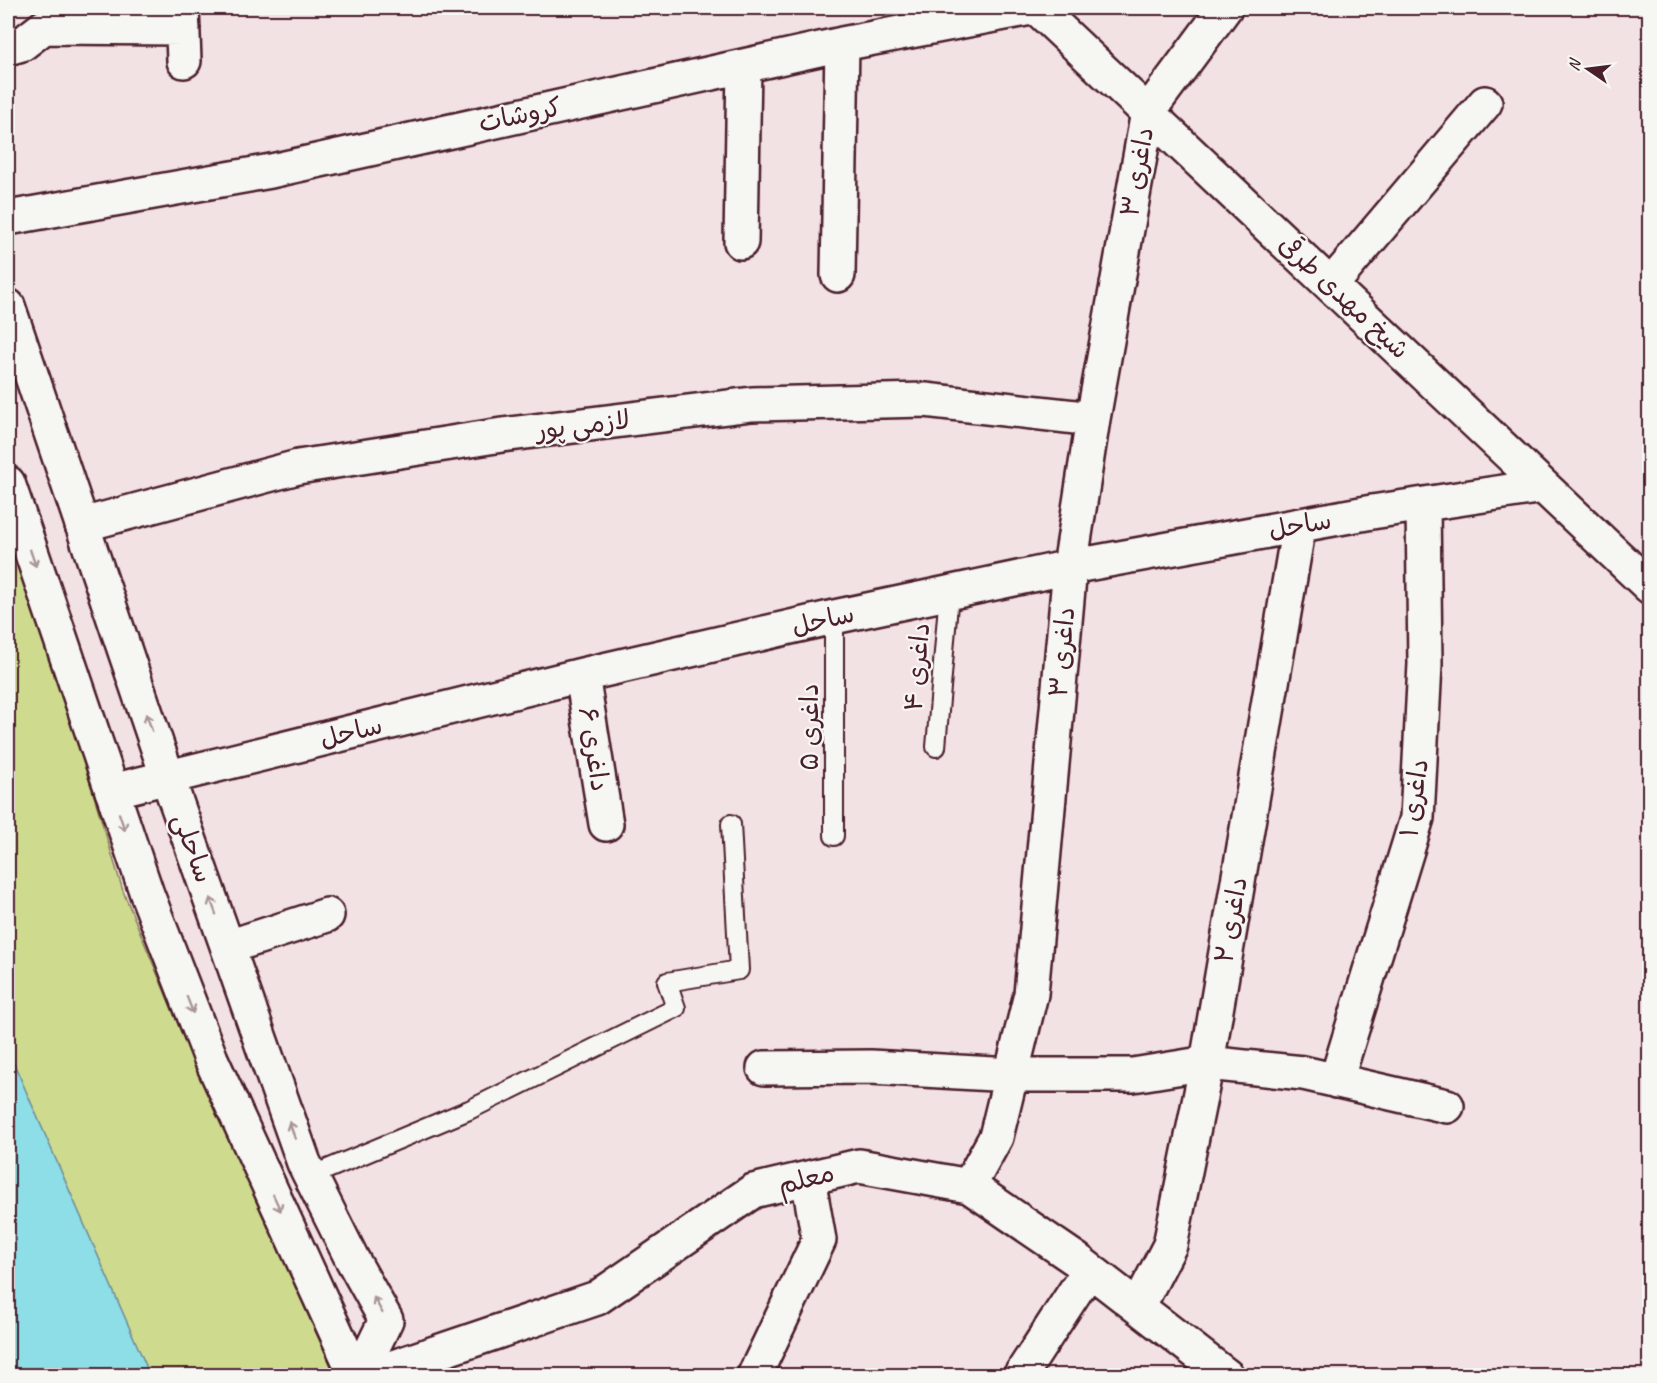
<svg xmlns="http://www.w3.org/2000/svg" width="1657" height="1383" viewBox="0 0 1657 1383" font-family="Caveat,'Playpen Sans Arabic',sans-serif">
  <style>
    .green { fill: #cedb8e; stroke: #8c7d5c; stroke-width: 1.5 }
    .water { fill: #8ddee7; stroke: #72929c; stroke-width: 1.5 }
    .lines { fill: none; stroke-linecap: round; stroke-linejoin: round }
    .service-casing { stroke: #4a1f2b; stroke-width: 22 }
    .minor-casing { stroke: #4a1f2b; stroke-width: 38 }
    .secondary-casing { stroke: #4a1f2b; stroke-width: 38 }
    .service { stroke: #f6f6f2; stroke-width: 18 }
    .minor { stroke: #f6f6f2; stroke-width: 33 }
    .secondary { stroke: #f6f6f2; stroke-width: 33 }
    .oneway { stroke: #a99598 }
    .labels { text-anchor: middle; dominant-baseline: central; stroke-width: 4.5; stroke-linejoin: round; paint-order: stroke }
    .street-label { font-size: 26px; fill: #4a1f2b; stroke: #f6f6f2 }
  </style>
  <rect width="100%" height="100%" fill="#f3e2e4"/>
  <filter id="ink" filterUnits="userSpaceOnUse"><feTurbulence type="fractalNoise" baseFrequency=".0167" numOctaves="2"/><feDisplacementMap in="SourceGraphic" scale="12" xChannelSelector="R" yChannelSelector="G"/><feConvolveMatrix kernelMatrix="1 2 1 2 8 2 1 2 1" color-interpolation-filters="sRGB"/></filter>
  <g filter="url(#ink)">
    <path class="green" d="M8 538 79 747 123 891 178 1024 335 1375H150L8 1050Z"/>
    <path class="water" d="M8 1050 150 1375H8Z"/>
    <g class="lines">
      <defs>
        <path id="service" d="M834 617V836
          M936 747 949 592
          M311 1176 469 1110 676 1008 667 982 739 970 731 824"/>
        <path id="minor" d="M182 8 184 61
          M1037 8 1650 587
          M8 48 22 44 44 27 183 28
          M8 218 271 171 842 44 1031 8
          M741 242 744 66
          M838 275 842 44
          M1331 285 1485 103
          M82 525 298 467 502 435 752 404 925 400 1093 419
          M582 675 606 824
          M112 791 582 675 834 617 1070 567 1372 512 1543 486
          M228 947 327 915
          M764 1068 871 1067 1011 1075H1133L1207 1063 1303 1073 1447 1106
          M1336 1081 1417 818 1425 664 1423 505
          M969 1186 996 1137 1031 994 1070 567 1093 419 1148 112 1225 8
          M1138 1307 1170 1245 1207 1063 1299 525
          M367 1376 597 1298 753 1191 859 1166 969 1186 1077 1260 1227 1376
          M754 1376 819 1240 808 1178
          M1020 1376 1089 1270"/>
        <path id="secondary" d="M8 306 173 793 304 1163 352 1259 386 1320 359 1376
          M8 483 147 894 211 1059 356 1376"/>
      </defs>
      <use href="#service" class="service-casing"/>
      <use href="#minor" class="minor-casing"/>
      <use href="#secondary" class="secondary-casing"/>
      <use href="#service" class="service"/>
      <use href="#minor" class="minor"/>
      <use href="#secondary" class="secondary"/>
    </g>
    <defs><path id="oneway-shaft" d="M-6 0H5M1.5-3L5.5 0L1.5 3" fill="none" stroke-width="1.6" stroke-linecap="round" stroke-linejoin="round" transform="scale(1.5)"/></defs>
    <g class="oneway">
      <use href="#oneway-shaft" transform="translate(33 558) rotate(71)"/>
      <use href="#oneway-shaft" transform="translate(149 722) rotate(-109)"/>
      <use href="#oneway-shaft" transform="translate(122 822) rotate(71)"/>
      <use href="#oneway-shaft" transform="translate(213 906) rotate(-110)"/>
      <use href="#oneway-shaft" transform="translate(190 1005) rotate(69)"/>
      <use href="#oneway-shaft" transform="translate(292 1130) rotate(-109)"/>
      <use href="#oneway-shaft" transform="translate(277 1203) rotate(65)"/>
      <use href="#oneway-shaft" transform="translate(378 1305) rotate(-119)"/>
    </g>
  </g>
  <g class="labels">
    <g class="street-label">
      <text transform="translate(520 115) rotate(-12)">کروشات</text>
      <text transform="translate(1137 172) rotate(-80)">داغری ۳</text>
      <text transform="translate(1344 297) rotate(43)">شیخ مهدی طرقی</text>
      <text transform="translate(583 425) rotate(-7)">لازمی پور</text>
      <text transform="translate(1300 525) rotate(-10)">ساحل</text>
      <text transform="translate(823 620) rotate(-13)">ساحل</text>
      <text transform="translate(1062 652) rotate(-85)">داغری ۳</text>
      <text transform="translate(917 667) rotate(-85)">داغری ۴</text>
      <text transform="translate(809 727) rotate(-90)">داغری ۵</text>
      <text transform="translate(351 732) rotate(-14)">ساحل</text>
      <text transform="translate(594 749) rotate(81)">داغری ۶</text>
      <text transform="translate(1414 798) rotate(-82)">داغری ۱</text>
      <text transform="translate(193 848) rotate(70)">ساحلی</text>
      <text transform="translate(1231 920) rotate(-80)">داغری ۲</text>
      <text transform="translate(806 1179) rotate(-14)">معلم</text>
    </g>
  </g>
  <rect width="1657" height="1383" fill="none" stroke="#f6f6f2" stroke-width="30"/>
  <rect x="15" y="15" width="1627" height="1353" fill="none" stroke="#4a1f2b" stroke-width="2" filter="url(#ink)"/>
  <g transform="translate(1588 69) rotate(284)" stroke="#f6f6f2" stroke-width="4.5" paint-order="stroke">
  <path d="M0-4.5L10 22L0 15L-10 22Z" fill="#4a1f2b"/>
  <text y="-9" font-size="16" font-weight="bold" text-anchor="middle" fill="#4a1f2b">N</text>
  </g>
</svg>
